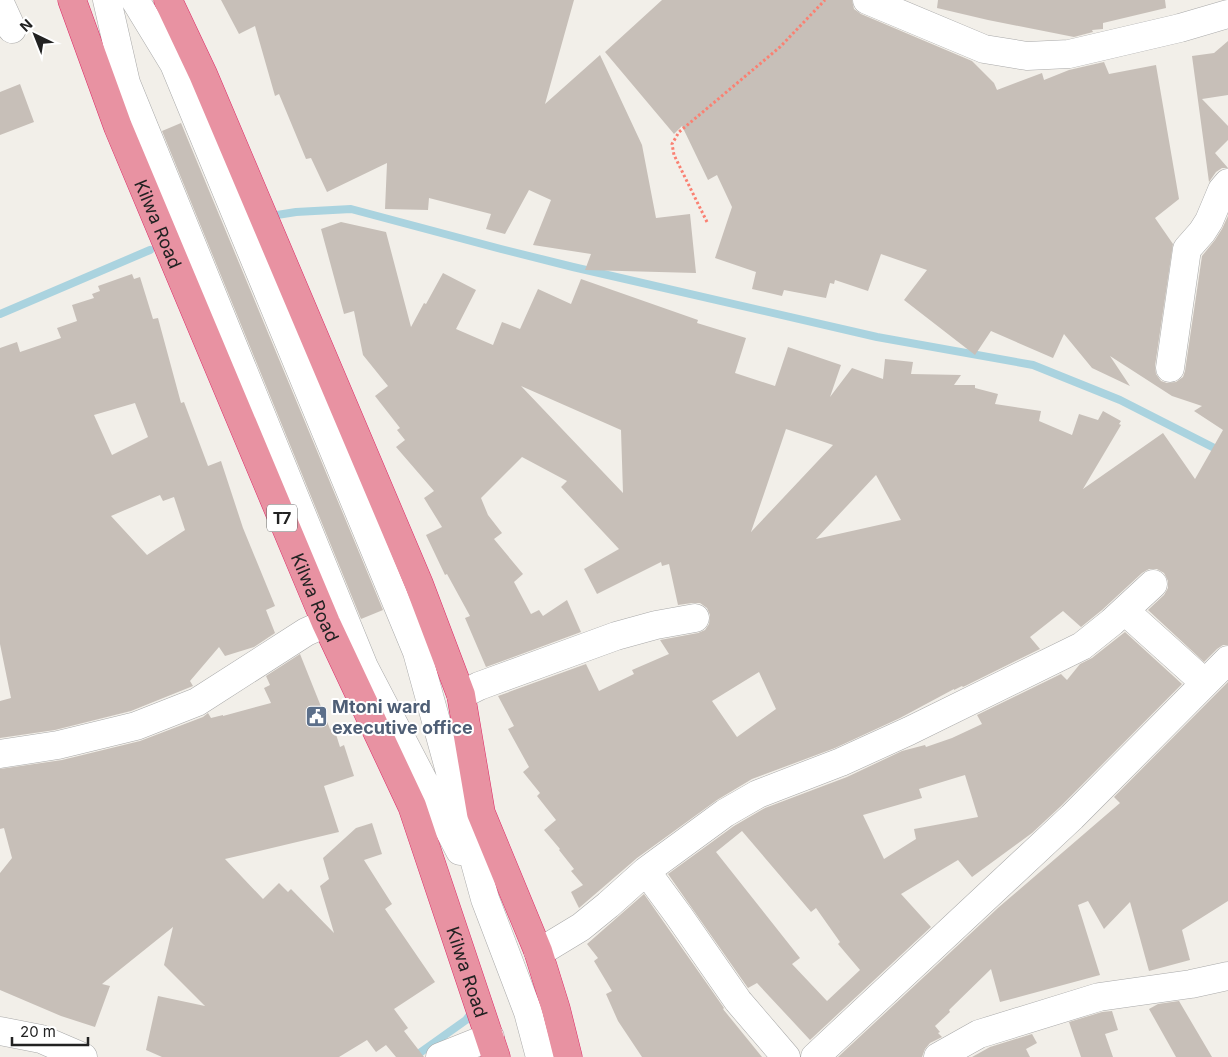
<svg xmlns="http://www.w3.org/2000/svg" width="1228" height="1057" viewBox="0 0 1228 1057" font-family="Inter,sans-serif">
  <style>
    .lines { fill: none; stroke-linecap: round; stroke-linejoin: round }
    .stream { stroke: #aad3df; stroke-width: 8 }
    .building { fill: #c7bfb8; fill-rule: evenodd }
    .minor-casing { stroke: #a9a9a9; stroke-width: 29 }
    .highway-casing { stroke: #dc2a67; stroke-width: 29 }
    .path { stroke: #fa8072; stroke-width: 3; stroke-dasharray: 2.5 2.5; stroke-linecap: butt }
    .minor { stroke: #fff; stroke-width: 28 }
    .highway { stroke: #e892a2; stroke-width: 28 }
    .labels { text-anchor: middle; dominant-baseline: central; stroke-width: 4; stroke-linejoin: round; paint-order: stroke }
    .shield { fill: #fff; stroke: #646464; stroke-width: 1 }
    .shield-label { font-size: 16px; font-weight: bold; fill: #222 }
    .street-label { font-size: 18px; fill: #222; stroke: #fff }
    .service-label { font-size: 18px; font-weight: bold; fill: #4e5e75; stroke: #fff; text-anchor: start }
  </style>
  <rect width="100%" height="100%" fill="#f2efe9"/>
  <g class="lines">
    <path class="stream" d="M277 215 296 212 351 209 501 249 573 267 877 337 1033 365 1120 400 1228 455
      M0 314 150 250
      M414 1057 466 1020 473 1011"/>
  </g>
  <path class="building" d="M221 0H574L545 104 600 55 642 145 656 218 690 214 696 273 585 270 591 254 533 245 551 200 529 190 505 234 486 229 491 214 429 198 428 210 385 209 387 163 327 192 311 158 306 159 279 94 275 96 255 26 239 34Z
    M662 0H852L854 9 861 14 972 61 994 83 997 90 1042 73 1044 80 1069 70 1104 62 1109 74 1156 65 1179 199 1155 218 1173 244 1155 366 1156 374 1161 381 1167 383 1176 382 1183 377 1185 371 1202 256 1215 240 1222 229 1228 216V645H1223L1217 649 1204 662 1148 610 1164 595 1168 588V581L1164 573 1157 569H1149L1142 573 1102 610 1081 627 1063 611 1030 637 1040 649 963 687 962 686 954 690V689L900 718 835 748 752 779 717 800 637 858 579 908 571 892 583 885 571 871 574 869 559 850 560 849 544 830 556 820 537 796 540 793 523 772 529 767 508 729 514 726 498 696 586 664 599 691 634 674 632 670 669 654 660 640 698 633 705 630 709 624 710 615 707 608 700 603H692L678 605 669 564 662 566 661 562 597 594 584 569 619 549 561 487 567 481 522 457 481 498 488 515 502 533 494 539 523 574 514 582 531 614 539 610 543 616 567 600 581 632 486 667 465 618 470 616 447 574 445 575 426 535 442 527 424 498 434 491 396 447 405 440 397 430 400 428 375 396 388 386 363 355 354 311 344 314 321 229 341 222 386 232 411 327 424 303 426 304 443 273 476 290 456 329 493 345 502 322 520 329 538 289 571 304 581 279 698 320 697 323 746 338 735 373 775 386 788 347 841 365 830 397 852 368 883 379 885 359 913 362 911 374 961 375 954 385H975V388L998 394 995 404 1041 411 1039 421 1072 435 1079 414 1098 420 1103 411 1121 421 1119 424 1121 425 1083 489 1163 433 1195 479 1223 430 1194 411 1202 406 1172 396 1110 356 1130 386 1092 368 1064 334 1053 358 991 331 975 355 904 300 927 270 881 254 868 291 835 280 834 284 830 283 826 298 784 290 782 296 752 289 756 272 715 258 732 207 717 175 708 180 682 126 674 134 605 52ZM521 386 621 430 623 493ZM786 429 833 445 751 532ZM876 475 901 520 816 539ZM759 672 776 709 737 737 712 701Z
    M938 0H1165L1166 8 1103 23V29L1092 30 1093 32 1074 37 988 20 937 8Z
    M1228 41V95L1202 99 1228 126V140L1215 153 1228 168H1222L1216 172 1209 182 1192 56 1214 53Z
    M20 84 34 122 0 135V92Z
    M181 123 383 610 361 619 162 131Z
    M132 274 134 279 140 277 153 319 158 318 181 403 184 402 208 466 221 461 243 528 275 606 266 610 275 633 254 647 225 656 219 647 190 681 193 686 131 711 55 730 0 738V701L11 698 0 644V348L17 342 20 352 61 338 57 328 77 321 72 305 94 298 92 294 100 291 98 286ZM135 403 148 437 112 455 94 415ZM160 495 163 501 174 497 185 530 147 555 111 516Z
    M1125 632 1182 684 1061 806 1032 833 972 877 958 860 901 894 931 927 810 1040 757 983 748 988 668 874 734 826 765 808 847 777 902 751 925 745 926 747 952 738 982 724 977 715 1061 674 1067 680 1080 664 1092 658ZM965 775 978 817 914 829 916 839 884 859 863 815 922 798 919 789ZM742 831 811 912 816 908 840 942 838 944 860 970 827 1001 792 964 800 958 716 852Z
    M300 654 330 729 334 728 340 747 344 745 354 776 324 786 339 832 225 859 263 899 279 883 288 892 291 889 334 933 320 886 329 879 323 858 356 828 372 823 382 854 364 860 392 904 385 909 435 982 394 1009 408 1028 404 1031 424 1057H396L386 1045 376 1052 367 1040 339 1057H162L146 1050 158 996 205 1006 164 965 173 927 102 984 110 986 95 1027 61 1016 0 990V873L12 858 4 828 0 829V769L62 760 140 741 203 717 208 713 211 718 223 715V716L271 703 264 688 270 685 266 676Z
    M1228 682V901L1182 930 1190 960 1149 971 1130 902 1104 929 1088 901 1078 905 1100 975 1000 1002 991 969 949 1010 950 1012 935 1026 940 1032 938 1033 942 1037 930 1043 925 1049 922 1057H838L999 907 1120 803 1114 797Z
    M644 894 724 1008 723 1009 762 1057H642L618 1021 606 994 612 991 594 961 598 958 587 944Z
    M1179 1001 1212 1057H1176L1149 1009 1158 1004Z
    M1112 1011 1118 1030 1105 1034 1113 1057H1081L1069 1022 1102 1012Z
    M1032 1034 1037 1043 1026 1049 1030 1057H972L990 1047Z"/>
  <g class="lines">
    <defs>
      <path id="minor" d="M107 0 126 83 364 667 460 851
        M135 0 174 64 417 652 485 899 528 1012 540 1057
        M867 0 984 49 1027 56 1069 54 1180 28 1228 14
        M0 3 12 29
        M1170 368 1187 249 1202 232 1209 221 1222 190 1228 183
        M1125 611 1205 683
        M461 695 479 686 616 636 656 625 695 618
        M0 754 58 745 136 726 197 702 306 632 326 623
        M646 871 679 916 738 1001 786 1057
        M538 951 548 947 581 927 608 905 646 871 725 813 758 794 841 762 909 731 1082 646 1112 622 1153 584
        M0 1031 41 1039 83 1057
        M440 1057 490 1037
        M815 1057 1072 817 1228 660
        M938 1057 979 1034 1099 997 1191 984 1228 976"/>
      <g id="highway">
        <path id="s1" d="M72 0 118 127 326 623 412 806 496 1057"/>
        <path d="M168 0 203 74 419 584 461 695 481 813 538 951 556 1009 568 1057"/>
      </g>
    </defs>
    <use href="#minor" class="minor-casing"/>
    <use href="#highway" class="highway-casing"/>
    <path class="path" d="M707 222 674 155 672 144 679 132 780 47 825 0"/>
    <use href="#minor" class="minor"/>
    <use href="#highway" class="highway"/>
  </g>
  <defs>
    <symbol id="civic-square" viewBox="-11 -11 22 22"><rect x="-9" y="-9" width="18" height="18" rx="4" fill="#5c6f8a" stroke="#fff"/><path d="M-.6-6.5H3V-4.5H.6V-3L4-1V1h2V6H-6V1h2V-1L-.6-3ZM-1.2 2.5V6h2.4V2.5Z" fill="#fff"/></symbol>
  </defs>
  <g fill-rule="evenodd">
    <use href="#civic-square" x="304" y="704" width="25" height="25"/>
  </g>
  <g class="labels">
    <rect class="shield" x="267" y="504.5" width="30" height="27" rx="4"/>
    <g class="shield-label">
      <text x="282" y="518">T7</text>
    </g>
    <g class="street-label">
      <text stroke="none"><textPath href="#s1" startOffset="240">Kilwa Road</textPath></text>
      <text stroke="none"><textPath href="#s1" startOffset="645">Kilwa Road</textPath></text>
      <text stroke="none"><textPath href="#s1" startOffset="1050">Kilwa Road</textPath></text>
    </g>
    <g class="service-label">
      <text x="332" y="706">Mtoni ward<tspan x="332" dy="21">executive office</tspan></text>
    </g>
  </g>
  <g transform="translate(35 35) rotate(317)" stroke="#ffffff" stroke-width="4" paint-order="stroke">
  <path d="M0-4L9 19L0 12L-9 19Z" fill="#222222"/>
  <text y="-8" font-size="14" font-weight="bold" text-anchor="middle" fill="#222222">N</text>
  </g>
  <path d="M12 1037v8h76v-8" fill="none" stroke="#222222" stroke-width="2.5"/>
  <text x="20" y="1037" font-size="15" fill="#222222" stroke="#ffffff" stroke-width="4" paint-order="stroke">20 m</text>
</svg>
